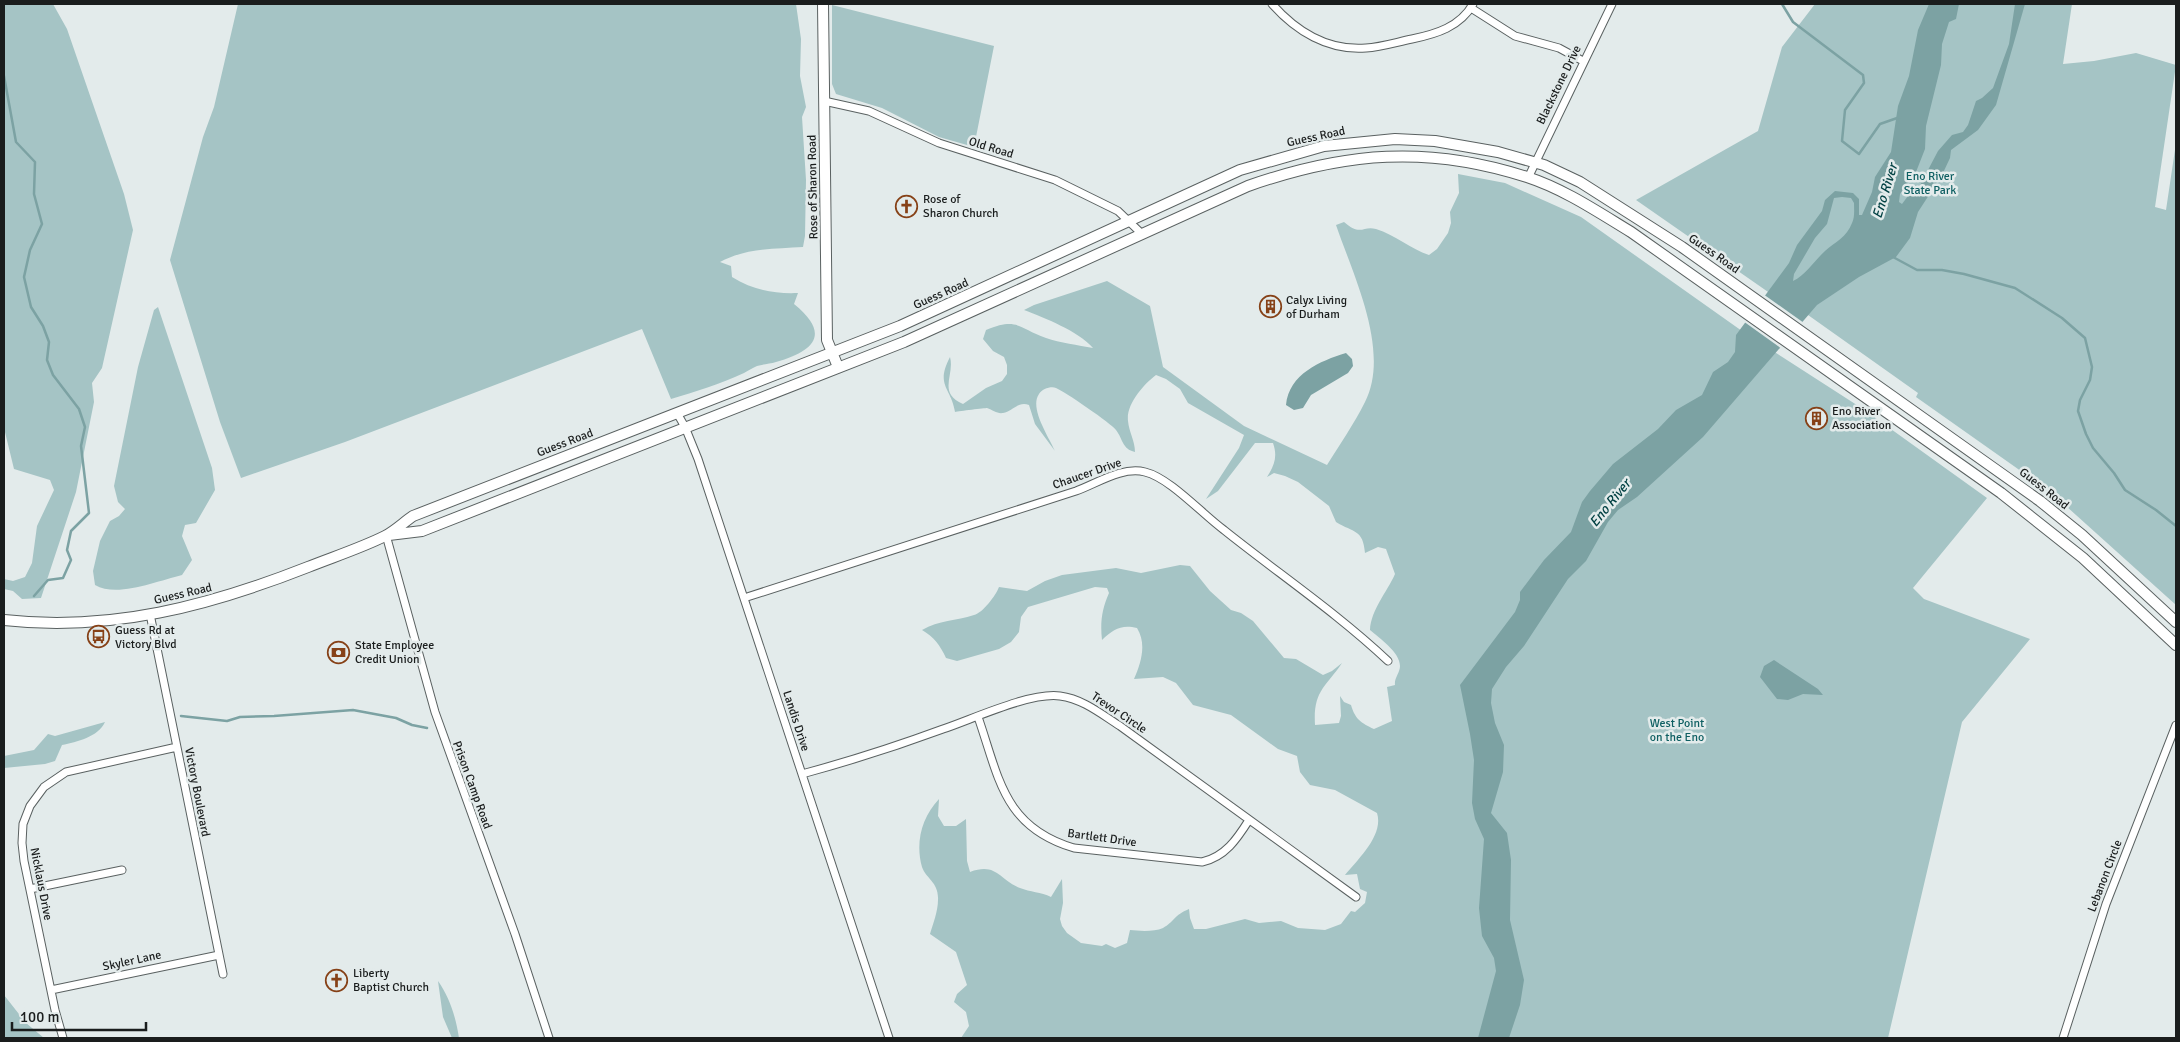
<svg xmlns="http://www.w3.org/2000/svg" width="2180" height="1042" viewBox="0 0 2180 1042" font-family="Signika,sans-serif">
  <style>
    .green { fill: #a5c4c5 }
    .water { fill: #7ca2a3; fill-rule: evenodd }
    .pier { fill: #e3ebeb }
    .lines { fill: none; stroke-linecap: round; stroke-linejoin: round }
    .stream { stroke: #7ca2a3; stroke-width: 2.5 }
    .street-casing { stroke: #5a6161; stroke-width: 9 }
    .secondary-casing { stroke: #5a6161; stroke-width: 12 }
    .street { stroke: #fff; stroke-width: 7 }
    .secondary { stroke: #fff; stroke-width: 10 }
    .labels { text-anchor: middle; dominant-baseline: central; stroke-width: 5; stroke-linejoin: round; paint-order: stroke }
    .street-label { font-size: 12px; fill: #1a1d1d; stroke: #e3ebeb }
    .park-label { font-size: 12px; fill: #0e5f62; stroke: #e3ebeb }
    .poi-label { font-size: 12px; fill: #1a1d1d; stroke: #e3ebeb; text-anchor: start }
    .water-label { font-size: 14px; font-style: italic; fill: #024143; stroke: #e3ebeb }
  </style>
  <rect width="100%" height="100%" fill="#e3ebeb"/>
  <path class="green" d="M4 4H53L67 29 124 194 133 230 102 368 92 383 94 402 76 492 41 598 22 599 13 591 4 589V579L13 581 25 577 32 563 37 526 54 490 50 480 14 469 4 428Z
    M238 4H796L801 39 800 76 806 107 802 117 806 180 805 236 803 247C773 249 746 248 720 262L731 266 732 277C753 290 774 294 798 293L794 304C831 334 815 351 776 362 770 364 763 364 757 366 752 368 748 371 744 373 720 384 695 392 671 399L642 329 345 442 241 478 220 422 170 260 203 137 214 107Z
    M1815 4H2072L2063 64 2094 61 2136 53 2176 65 2155 207 2166 210 2176 143V605L2066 506 2018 469 1916 397 1918 393 1808 315 1784 303 1636 200 1758 131 1782 47Z
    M832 5 994 46 974 147 939 137 882 108 836 94 832 84Z
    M1458 174 1505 183 1581 217 1742 331 1863 409 1987 498 1913 588 1924 599 2030 639 1962 722 1888 1038H961L969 1026 966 1012 954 1002 957 994 967 985 956 952 930 934C933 924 938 911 938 900 939 882 926 879 922 867 915 842 922 817 939 799L938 816 944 826H956L966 819 967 861 970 872C997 862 999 880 1020 888 1030 892 1041 892 1051 897L1062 879 1063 903 1060 919 1062 926 1067 933 1081 943 1102 946 1106 944 1115 948 1127 943 1130 930C1139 931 1154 932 1163 928 1174 922 1174 915 1189 909L1190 918 1194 929H1206L1245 919 1259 923 1281 921 1298 928 1325 930 1341 924 1351 911 1355 912 1365 903 1367 892 1360 889 1357 874 1345 875C1358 859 1384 835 1377 813L1335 790 1310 785 1300 772 1297 756 1278 749 1231 715 1193 705 1176 683 1163 677 1134 679C1141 663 1147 644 1137 628 1122 624 1113 629 1102 640 1100 622 1102 609 1109 593L1107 588 1095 587 1028 607 1021 617 1019 632 1011 642 999 649 957 661 946 658C940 645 934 637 922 630 939 620 956 621 974 615 983 613 996 595 999 587L1027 591 1045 581 1062 575 1116 568 1141 573 1180 565 1190 566 1210 591 1231 610 1241 613 1253 621 1284 658 1296 659 1323 675 1332 671 1342 663C1325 688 1313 691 1315 725L1339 723 1341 716 1340 696 1344 702 1351 705C1355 719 1361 723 1374 729L1392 721 1387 687 1395 685C1394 678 1400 673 1400 666 1400 652 1379 638 1370 630 1371 610 1387 592 1395 574L1386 549 1378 547 1365 553C1363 529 1354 533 1336 522L1329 506 1298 482 1285 476 1274 473 1267 477C1274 466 1278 457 1273 443H1255L1218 491 1206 499 1239 448 1244 435 1188 403 1180 389 1166 379 1156 375C1144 384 1126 404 1128 421 1129 432 1135 441 1135 452 1122 449 1123 439 1116 430 1112 424 1064 391 1056 388 1051 386 1042 389 1039 394 1029 408 1049 437 1055 451L1035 424 1029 405C1018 401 1013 411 1003 413 997 414 993 410 987 408 985 408 959 411 955 412 951 387 935 386 950 357 955 375 937 393 963 404L986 388 1002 381 1007 374V365L1004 357 993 351 983 339 986 330C1018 317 1018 328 1046 338 1060 343 1078 345 1093 348 1078 331 1045 318 1024 310L1034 305 1107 281 1150 306 1163 367 1244 426 1327 465C1340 444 1354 424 1365 402 1391 351 1353 275 1336 225L1344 222C1361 237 1363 225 1376 229 1395 235 1411 249 1429 255L1437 249 1448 233 1451 223 1450 212 1459 193Z
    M158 307 212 468 215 490 196 523 185 525 182 536 192 560 182 575C157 581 117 598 95 585L93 571 100 541 110 521 119 516 125 509 118 502 114 486 138 367 154 310Z
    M105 722C98 737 77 742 62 745L55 761 45 764 4 768V756L34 750 48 734 55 736Z
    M438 981C450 998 456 1018 459 1038H452L443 1017Z
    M4 995 26 1023 44 1038H4Z"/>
  <path class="water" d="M1929 4H1959L1956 19 1949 22 1942 44 1941 65 1926 126 1925 149 1916 172 1900 194 1899 202 1902 204 1908 196 1918 189 1938 151 1952 135 1963 132 1968 125 1976 101 1982 98 1993 88 2009 44 2015 4H2025L1996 105 1978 130 1951 150 1950 158 1942 175 1918 212 1910 238 1896 257 1859 277 1817 305 1703 437 1637 497 1618 510 1608 522 1586 561 1568 579 1524 646 1506 667 1492 689 1491 703 1495 723 1504 745 1503 772 1491 813 1507 833 1511 860 1510 920 1524 980 1520 1005 1509 1038H1478L1496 971 1494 958 1482 936 1481 927 1479 908 1484 839 1475 819 1472 803 1474 760 1470 734 1460 685 1515 612 1520 600V592L1544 560 1571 532 1582 502 1590 491 1613 464 1658 429 1676 410 1702 395 1713 372 1728 362 1735 352 1736 335 1789 263 1797 245 1822 211 1825 200 1835 191 1853 193 1859 199V215H1862L1872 192 1875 177 1891 152 1898 106 1909 76 1918 30ZM1842 197 1851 198 1854 203C1854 210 1855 217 1852 223 1847 237 1835 242 1825 251 1814 261 1806 275 1793 281L1794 274 1815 238 1827 224 1834 198Z
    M1346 353 1352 359 1353 366 1348 373 1311 395 1303 408 1294 410 1286 405C1289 374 1320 361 1346 353Z
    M1774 660 1818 689 1823 695 1803 694 1788 700 1777 699 1760 677 1764 666Z"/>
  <path class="pier" d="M1763 294 1804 323 1782 349 1743 321Z"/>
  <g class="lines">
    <path class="stream" d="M1782 4 1793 22 1863 75 1864 83 1845 110 1842 141 1859 154 1880 124 1900 117
      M4 76 16 142 35 162 34 194 42 224 30 250 24 277 31 307 43 326 49 342 47 360 53 375 79 409 85 427 81 446 89 513 71 531 67 550 71 560 63 578 48 580 34 596
      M1893 257 1917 270H1942L1964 274 2015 288 2062 318 2085 338 2092 367 2090 380 2080 400 2078 411 2086 434 2093 448 2114 473 2125 490 2156 510 2176 526
      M181 716 227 721 240 717 274 716 353 710 396 718 412 725 427 728"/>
    <defs>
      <path id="street" d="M1272 4C1296 31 1328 51 1366 48 1381 47 1397 42 1412 39 1436 34 1460 27 1473 4
        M1471 8 1515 36 1559 48 1583 61
        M824 101 869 111 939 143 1055 180 1118 211 1142 234
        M1528 178 1612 4
        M677 413 685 427 698 459 889 1038
        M386 535 435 712 515 934 549 1038
        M744 598 1076 491C1096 484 1122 466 1145 472 1170 478 1202 514 1224 530 1279 574 1337 613 1388 661
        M150 614 223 974
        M978 717C999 777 1003 827 1074 848L1202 862C1225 857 1237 839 1249 820
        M802 774C850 761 897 746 943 729 973 719 1030 692 1060 696 1083 699 1101 714 1120 726L1356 897
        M30 889 122 870
        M51 990 219 955
        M63 1038 55 1010 24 861 22 843 23 824 30 806 44 787 66 772 177 747
        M2063 1038 2106 904 2176 725"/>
      <path id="secondary" d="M823 4 827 340 838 367
        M389 535 422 531 904 342 1248 186C1345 152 1428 145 1527 177 1564 189 1598 212 1631 232L2001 493 2083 558 2176 645
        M4 620C111 632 209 606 308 567 333 557 361 548 385 536 395 531 404 522 413 516L900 326 1240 170 1324 146 1395 139 1435 141 1498 152 1544 165 1580 182 1682 247 2040 501 2082 535 2176 622"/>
    </defs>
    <use href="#street" class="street-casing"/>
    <use href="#secondary" class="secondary-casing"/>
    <use href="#street" class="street"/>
    <use href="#secondary" class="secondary"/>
  </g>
  <defs>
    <symbol id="church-ring" viewBox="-11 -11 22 22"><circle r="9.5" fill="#e3ebeb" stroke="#864117" stroke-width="1.5"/><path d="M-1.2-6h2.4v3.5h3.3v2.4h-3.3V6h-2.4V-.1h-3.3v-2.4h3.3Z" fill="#864117"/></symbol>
    <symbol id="building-ring" viewBox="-11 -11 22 22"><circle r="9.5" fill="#e3ebeb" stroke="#864117" stroke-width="1.5"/><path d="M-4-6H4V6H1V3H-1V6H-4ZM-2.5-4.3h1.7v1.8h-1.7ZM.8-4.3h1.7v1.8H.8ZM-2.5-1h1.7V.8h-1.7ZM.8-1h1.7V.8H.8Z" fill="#864117"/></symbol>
    <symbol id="bus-ring" viewBox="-11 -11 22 22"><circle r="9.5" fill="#e3ebeb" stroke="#864117" stroke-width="1.5"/><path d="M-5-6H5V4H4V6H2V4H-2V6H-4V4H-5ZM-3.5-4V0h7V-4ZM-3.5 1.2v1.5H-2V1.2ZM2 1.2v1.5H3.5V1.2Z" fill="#864117"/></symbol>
    <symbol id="bank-ring" viewBox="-11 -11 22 22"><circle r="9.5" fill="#e3ebeb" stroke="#864117" stroke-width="1.5"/><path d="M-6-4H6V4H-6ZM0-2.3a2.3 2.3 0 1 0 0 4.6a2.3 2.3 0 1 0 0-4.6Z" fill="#864117"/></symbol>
  </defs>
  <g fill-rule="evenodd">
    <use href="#church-ring" x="894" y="194" width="25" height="25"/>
    <use href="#building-ring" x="1258" y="294" width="25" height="25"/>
    <use href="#building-ring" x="1804" y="406" width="25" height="25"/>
    <use href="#bus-ring" x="86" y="624" width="25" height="25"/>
    <use href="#bank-ring" x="326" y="640" width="25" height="25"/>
    <use href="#church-ring" x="324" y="968" width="25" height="25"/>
  </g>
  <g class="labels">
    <g class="street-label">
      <text transform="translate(1559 85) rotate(-64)">Blackstone Drive</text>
      <text transform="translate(1316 137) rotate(-12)">Guess Road</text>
      <text transform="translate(991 148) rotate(17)">Old Road</text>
      <text transform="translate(813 187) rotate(-91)">Rose of Sharon Road</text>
      <text transform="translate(1714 254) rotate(35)">Guess Road</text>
      <text transform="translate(941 294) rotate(-24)">Guess Road</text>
      <text transform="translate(565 443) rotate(-21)">Guess Road</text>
      <text transform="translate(1087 474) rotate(-19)">Chaucer Drive</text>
      <text transform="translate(2044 489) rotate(38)">Guess Road</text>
      <text transform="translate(183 594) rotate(-13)">Guess Road</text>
      <text transform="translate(1119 713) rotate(34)">Trevor Circle</text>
      <text transform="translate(796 721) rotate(72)">Landis Drive</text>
      <text transform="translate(472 785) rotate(70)">Prison Camp Road</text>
      <text transform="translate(197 792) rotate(79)">Victory Boulevard</text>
      <text transform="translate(1102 838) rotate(8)">Bartlett Drive</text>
      <text transform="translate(2105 876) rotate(-69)">Lebanon Circle</text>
      <text transform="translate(41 884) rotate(79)">Nicklaus Drive</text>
      <text transform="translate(132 961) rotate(-12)">Skyler Lane</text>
    </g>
    <g class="park-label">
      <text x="1930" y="176">Eno River<tspan x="1930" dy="14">State Park</tspan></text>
      <text x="1677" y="723">West Point<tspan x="1677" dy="14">on the Eno</tspan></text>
    </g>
    <g class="poi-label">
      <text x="923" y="199">Rose of<tspan x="923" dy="14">Sharon Church</tspan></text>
      <text x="1286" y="300">Calyx Living<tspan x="1286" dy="14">of Durham</tspan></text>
      <text x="1832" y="411">Eno River<tspan x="1832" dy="14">Association</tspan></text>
      <text x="115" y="630">Guess Rd at<tspan x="115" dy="14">Victory Blvd</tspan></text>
      <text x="355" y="645">State Employee<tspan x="355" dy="14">Credit Union</tspan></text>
      <text x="353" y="973">Liberty<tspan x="353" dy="14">Baptist Church</tspan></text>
    </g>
    <g class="water-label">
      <text transform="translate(1885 191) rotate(-73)">Eno River</text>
      <text transform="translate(1610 503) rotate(-51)">Eno River</text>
    </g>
  </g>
  <rect width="2180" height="1042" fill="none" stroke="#1a1d1d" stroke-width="10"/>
  <path d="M12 1022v8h134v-8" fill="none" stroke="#1a1d1d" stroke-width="2.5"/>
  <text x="20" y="1022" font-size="15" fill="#1a1d1d" stroke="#e3ebeb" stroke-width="4" paint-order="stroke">100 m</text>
</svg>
